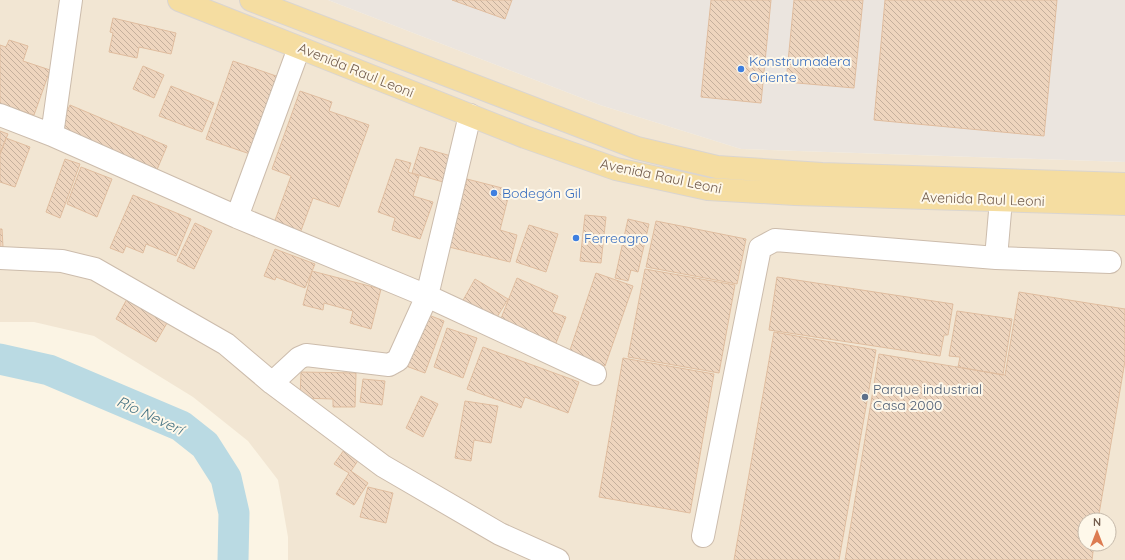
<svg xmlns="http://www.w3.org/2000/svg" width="1125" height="560" viewBox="0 0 1125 560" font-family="Quicksand,sans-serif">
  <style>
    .residential { fill: #f2e6d3; fill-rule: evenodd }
    .industrial { fill: #ebe5df }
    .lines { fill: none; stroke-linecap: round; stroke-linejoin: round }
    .river { stroke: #badae3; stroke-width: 31 }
    .building { fill: url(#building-back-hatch); stroke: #e0bd9f }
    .minor-casing { stroke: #ccbcac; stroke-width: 24 }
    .major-casing { stroke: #dad5d0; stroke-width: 24 }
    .minor { stroke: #fff; stroke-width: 22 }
    .major { stroke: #f5dda1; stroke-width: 22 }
    .shop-dot { fill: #3f7fe0; stroke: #fef8ea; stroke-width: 1.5 }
    .service-dot { fill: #5c6f8a; stroke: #fef8ea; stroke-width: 1.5 }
    .labels { text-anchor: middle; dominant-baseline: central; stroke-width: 4; stroke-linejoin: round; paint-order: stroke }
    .shop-label { font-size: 14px; fill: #366cbe; stroke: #fef8ea; text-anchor: start }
    .street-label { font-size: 14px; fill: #725c4c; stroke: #fef8ea }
    .service-label { font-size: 14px; fill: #4e5e75; stroke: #fef8ea; text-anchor: start }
    .water-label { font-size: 15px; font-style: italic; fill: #477484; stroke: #fef8ea }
  </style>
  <defs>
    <pattern id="building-back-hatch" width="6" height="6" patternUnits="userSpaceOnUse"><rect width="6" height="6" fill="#eed5be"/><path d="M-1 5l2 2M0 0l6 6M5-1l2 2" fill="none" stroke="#c5b09d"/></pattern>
  </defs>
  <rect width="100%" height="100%" fill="#fbf4e4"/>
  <path class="residential" d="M0 0H328L600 105 741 149 1125 162V560H288V537L278 480 248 441 193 397 94 336 34 322H0ZM1085 520H1109V544H1085Z"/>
  <path class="industrial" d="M328 0H1125V162L741 149 600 105Z"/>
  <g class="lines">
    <path class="river" d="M0 359 49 370 181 426 205 445 226 478 234 513 233 560"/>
  </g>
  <path class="building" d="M452 0H512L505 19Z
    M711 0H771L761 103 701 97Z
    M794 0H863L854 88 786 82Z
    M885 0H1057L1044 136 874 120Z
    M113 18 176 33 171 54 139 47 137 58 109 52 113 33 110 32Z
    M9 40 28 46 23 61 50 70 34 115 0 104V45L6 47Z
    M233 61 279 77 253 155 206 139Z
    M143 66 164 75 154 98 133 89Z
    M171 86 214 103 202 132 159 116Z
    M300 91 332 102 329 111 369 125 339 207 313 198 299 236 273 226 291 176 272 169Z
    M70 105 167 146 156 172 58 131Z
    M0 131 8 134 0 153Z
    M6 138 30 147 15 187 0 182V155Z
    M420 147 451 156 443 182 412 173Z
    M65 159 80 164 60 218 46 212Z
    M396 159 411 163 408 172 419 176 413 196 433 202 420 239 392 230 395 218 378 212Z
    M81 167 112 179 97 217 67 204Z
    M467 179 510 190 500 230 517 235 510 262 449 247Z
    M133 195 191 219 176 256 146 244 143 253 126 246 123 253 110 248Z
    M585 215 606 217 601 263 580 261Z
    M628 219 649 224 638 272 631 270 628 281 615 278Z
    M656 221 746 239 737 284 646 267Z
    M195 223 212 231 194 269 177 261Z
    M529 225 558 234 546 272 516 262Z
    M0 229H2L3 247H0Z
    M275 249 315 264 305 288 276 277 275 280 264 276Z
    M645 269 735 285 719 373 628 357Z
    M312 271 381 289 371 329 350 323 353 311 324 303 323 310 303 305Z
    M596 273 633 286 605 366 569 353Z
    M777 277 953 304 948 335H944L940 356 769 330Z
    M517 278 558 296 552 312 566 317 556 343 500 321Z
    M475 279 508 299 494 322 462 302Z
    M1019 292 1125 309V361L1098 520H1085V544H1094L1092 560H845L879 354 1005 375Z
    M127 299 167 323 156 342 116 319Z
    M957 311 1012 319 1003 375 958 367 960 357 949 356Z
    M426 314 444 321 425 373 406 366Z
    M447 328 477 338 463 378 434 367Z
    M774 332 876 350 839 560H734Z
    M483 347 579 382 568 413 525 397 521 408 467 389Z
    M623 358 714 374 690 513 599 497Z
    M301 372 356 373 355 407H333V399L300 398Z
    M363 379 385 381 382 405 360 402Z
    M421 396 438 404 423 437 406 428Z
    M465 401 498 406 491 443 474 440 471 461 455 458Z
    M344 450 359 459 351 471 368 483 354 505 336 494 349 473 334 464Z
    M368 487 393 493 386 523 360 517Z"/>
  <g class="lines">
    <defs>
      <path id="minor" d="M0 115 52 135 237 217 427 296 595 374
        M52 135 71 0
        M237 217 299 48
        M0 258 62 261 95 269 226 344 272 383 383 466 500 534 558 560
        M996 258 1001 200
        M272 383 299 358 306 355 389 365 398 360 427 296 470 115
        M703 536 760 248 775 240 996 258 1110 262"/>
      <path id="major" d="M179 0 525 137 616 169 708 189 795 194 1125 204
        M251 0 637 148 717 167 822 174 1125 184"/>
    </defs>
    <use href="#minor" class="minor-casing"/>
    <use href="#major" class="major-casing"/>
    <use href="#minor" class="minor"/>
    <use href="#major" class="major"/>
  </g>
  <g class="shop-dot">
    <circle cx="741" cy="69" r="4"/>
    <circle cx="494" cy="193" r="4"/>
    <circle cx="576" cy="238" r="4"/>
  </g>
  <circle class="service-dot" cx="865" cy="397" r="4"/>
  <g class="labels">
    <g class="shop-label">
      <text x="749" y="61">Konstrumadera<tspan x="749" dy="16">Oriente</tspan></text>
      <text x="502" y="193">Bodegón Gil</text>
      <text x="584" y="238">Ferreagro</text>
    </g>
    <g class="street-label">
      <text transform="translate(356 70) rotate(22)">Avenida Raul Leoni</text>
      <text transform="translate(661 176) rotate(12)">Avenida Raul Leoni</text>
      <text transform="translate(983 199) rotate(2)">Avenida Raul Leoni</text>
    </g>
    <g class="service-label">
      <text x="873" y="389">Parque industrial<tspan x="873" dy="16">Casa 2000</tspan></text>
    </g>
    <g class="water-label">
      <text transform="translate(150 415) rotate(25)">Río Neverí</text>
    </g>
  </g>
  <g transform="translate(1097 532)"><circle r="19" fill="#fef8ea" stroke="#c6baab"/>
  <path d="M0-3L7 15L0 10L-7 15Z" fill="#dd7c51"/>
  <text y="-6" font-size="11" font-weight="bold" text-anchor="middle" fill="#725c4c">N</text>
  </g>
</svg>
